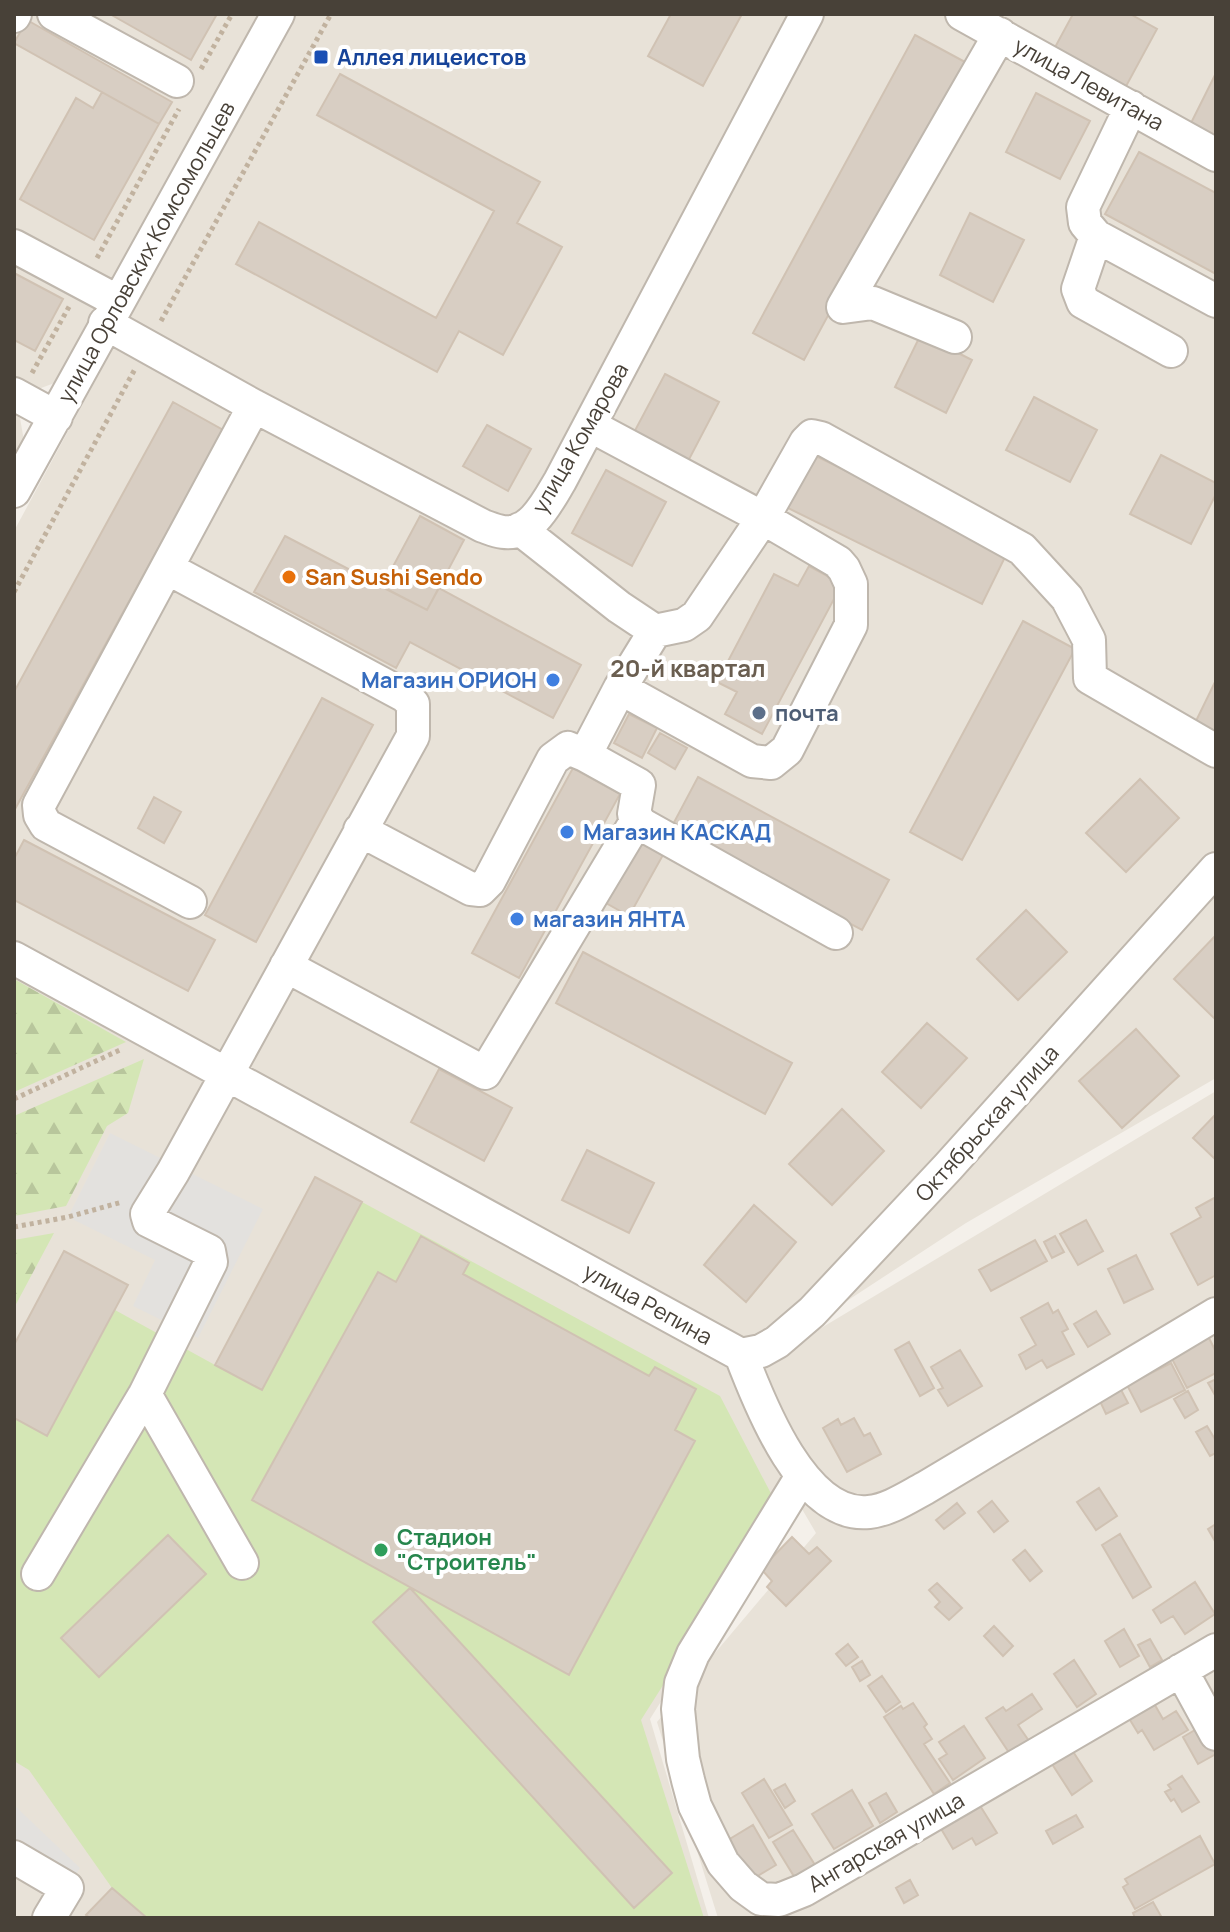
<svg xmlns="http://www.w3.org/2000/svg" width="1230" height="1932" viewBox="0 0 1230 1932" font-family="Manrope,sans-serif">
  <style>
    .residential { fill: #e8e2d8 }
    .green { fill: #d4e6b5 }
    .forest { fill: url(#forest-firs) }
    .parking { fill: #e3e1de }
    .building { fill: #d8cec3; stroke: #d0c2b3; stroke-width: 2 }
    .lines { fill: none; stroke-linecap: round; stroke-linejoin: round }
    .minor-casing { stroke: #bfb7ad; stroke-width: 36 }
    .path { stroke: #c1b29f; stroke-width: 5; stroke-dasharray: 4 4; stroke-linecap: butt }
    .minor { stroke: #fff; stroke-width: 32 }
    .transit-dot { fill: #1a4fb4; stroke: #fff; stroke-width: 3 }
    .food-dot { fill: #e8710a; stroke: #fff; stroke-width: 3 }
    .shop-dot { fill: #3f7fe0; stroke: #fff; stroke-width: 3 }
    .service-dot { fill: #5c6f8a; stroke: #fff; stroke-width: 3 }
    .leisure-dot { fill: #2e9e5b; stroke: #fff; stroke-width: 3 }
    .labels { text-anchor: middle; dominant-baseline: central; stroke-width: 8; stroke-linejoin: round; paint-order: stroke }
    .transit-label { font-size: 22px; font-weight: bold; fill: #164399; stroke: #fff; text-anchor: start }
    .street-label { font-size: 22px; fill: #484138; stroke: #fff }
    .food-label { font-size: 22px; font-weight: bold; fill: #c56008; stroke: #fff; text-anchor: start }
    .shop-label { font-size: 22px; font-weight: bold; fill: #366cbe; stroke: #fff; text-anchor: start }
    .service-label { font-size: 22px; font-weight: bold; fill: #4e5e75; stroke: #fff; text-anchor: start }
    .leisure-label { font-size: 22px; font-weight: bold; fill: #27864d; stroke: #fff; text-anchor: start }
    .neighbourhood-label { font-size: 24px; font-weight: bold; fill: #6a5e50; stroke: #fff }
  </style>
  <defs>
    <pattern id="forest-firs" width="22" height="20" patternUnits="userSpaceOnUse" patternTransform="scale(2)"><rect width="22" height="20" fill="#d4e6b5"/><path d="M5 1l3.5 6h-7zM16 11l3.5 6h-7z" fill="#b8c69c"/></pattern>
  </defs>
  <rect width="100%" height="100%" fill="#f4f0ea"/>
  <path class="residential" d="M14 14H260L57 382 36 390 14 378Z
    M294 14H962L1216 155V1078L966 1223 775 1348 748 1372 1216 1091V1918H718L657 1722 816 1533 792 1492 650 1719 709 1918H14V531Z
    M968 14H1216V149Z
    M14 414 20 418 24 441 14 459Z"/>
  <path class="green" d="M362 1202 720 1396 777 1505 641 1720 704 1918H147L112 1888 29 1770 14 1761V1418L47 1436 115 1310 215 1365Z"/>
  <path class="forest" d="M14 979 126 1042 14 1092Z
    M144 1059 128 1113 107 1126 66 1206 14 1216V1116Z
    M54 1233 14 1308V1240Z"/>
  <path class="parking" d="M110 1133 263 1209 198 1338 133 1306 155 1260 68 1217Z
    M14 1778V1805L80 1868 67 1888 14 1857Z"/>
  <path class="building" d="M110 14H217L191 60Z
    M671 14H742L703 86 648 56Z
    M1073 14H1130L1157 29 1124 90 1053 51Z
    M27 20 172 102 159 124 14 43Z
    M915 35 965 62 804 360 753 333Z
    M1216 73V136L1191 123Z
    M340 74 540 182 517 223 562 247 503 355 459 331 437 372 236 264 259 222 436 318 494 211 317 115Z
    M102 92 159 124 94 240 20 199 76 98 93 108Z
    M1036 93 1090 121 1060 179 1006 152Z
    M1139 152 1216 193V274L1105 214Z
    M970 213 1024 240 993 302 940 275Z
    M14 273 63 299 35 351 14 340Z
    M921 334 972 360 946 413 895 387Z
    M665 374 719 402 685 467 631 438Z
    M1034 397 1097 430 1070 482 1006 450Z
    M173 402 223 430 14 811V692Z
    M487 425 531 449 508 491 463 466Z
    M812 454 1008 551 982 604 786 507Z
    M1161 455 1216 483V494L1191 544 1130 514Z
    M606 470 666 502 632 566 572 533Z
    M420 516 464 540 427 610 382 587Z
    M285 536 427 610 439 588 581 665 553 718 410 642 396 668 254 592Z
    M809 566 842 584 762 734 725 714 737 692 717 682 774 574 798 586Z
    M1023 621 1075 649 962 860 910 832Z
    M1216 680V733L1195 723Z
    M322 698 373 725 256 942 205 915Z
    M629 714 657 728 642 758 614 743Z
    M660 733 687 748 675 769 648 753Z
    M573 768 620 794 519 978 472 953Z
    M698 777 889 880 862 930 671 828Z
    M1140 779 1179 818 1126 872 1086 833Z
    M154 797 181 812 164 843 138 828Z
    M633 838 663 855 629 916 599 899Z
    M24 840 215 940 188 991 14 900V859Z
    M1026 910 1067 952 1018 1000 977 959Z
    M1216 935V1020L1174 979Z
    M583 952 792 1063 765 1114 556 1003Z
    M927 1023 967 1058 921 1108 882 1072Z
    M1136 1029 1179 1076 1122 1128 1079 1081Z
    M439 1069 512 1108 484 1161 411 1122Z
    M842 1109 884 1151 832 1205 789 1164Z
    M1216 1114V1156L1214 1158 1193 1138Z
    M587 1150 654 1183 629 1233 562 1200Z
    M315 1177 362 1202 262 1390 215 1365Z
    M1216 1197V1275L1198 1285 1171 1234 1201 1217 1196 1208Z
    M754 1205 796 1242 746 1302 704 1265Z
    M1086 1220 1103 1251 1078 1265 1060 1234Z
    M421 1236 469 1263 463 1274 649 1376 655 1367 696 1389 675 1430 695 1441 569 1675 252 1500 378 1272 396 1282Z
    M1055 1236 1064 1252 1052 1258 1044 1242Z
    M1035 1240 1047 1261 991 1291 979 1270Z
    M64 1251 128 1285 47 1436 14 1418V1345Z
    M1136 1255 1153 1289 1124 1303 1108 1269Z
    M1048 1303 1053 1313 1058 1310 1068 1329 1062 1332 1074 1354 1047 1368 1042 1360 1026 1369 1019 1355 1036 1345 1021 1318Z
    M1096 1311 1110 1334 1088 1347 1074 1324Z
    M1207 1334 1216 1352V1373L1187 1388 1169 1353Z
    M909 1342 934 1388 920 1396 895 1350Z
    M960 1350 982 1386 948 1406 938 1390 943 1388 931 1367Z
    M1171 1363 1185 1390 1141 1412 1127 1385Z
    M1216 1379V1397L1208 1383Z
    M1119 1386 1128 1403 1106 1414 1098 1397Z
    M1188 1391 1198 1410 1185 1418 1174 1399Z
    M854 1418 864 1436 870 1433 881 1454 847 1472 823 1428 838 1419 841 1425Z
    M1207 1426 1216 1441V1453L1210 1456 1196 1432Z
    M1099 1488 1117 1516 1096 1530 1077 1502Z
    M992 1501 1008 1521 994 1532 978 1512Z
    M957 1503 965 1513 944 1529 936 1520Z
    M1216 1524V1543L1208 1529Z
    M1120 1534 1151 1587 1133 1598 1102 1545Z
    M168 1535 206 1574 99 1677 61 1638Z
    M792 1537 809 1554 817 1547 831 1561 786 1606 767 1587 772 1581 761 1569Z
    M1025 1550 1042 1571 1030 1581 1013 1560Z
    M1195 1582 1215 1614 1185 1634 1173 1616 1161 1623 1153 1610Z
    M937 1583 962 1608 949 1620 935 1607 940 1602 929 1590Z
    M410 1588 672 1873 634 1908 373 1622Z
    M994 1626 1013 1646 1003 1656 984 1636Z
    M1124 1629 1139 1656 1120 1667 1105 1641Z
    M1150 1639 1162 1660 1150 1667 1138 1645Z
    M848 1644 858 1657 846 1666 836 1654Z
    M1074 1660 1096 1694 1077 1707 1054 1674Z
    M862 1661 870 1675 860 1681 852 1667Z
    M882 1676 900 1702 886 1712 868 1686Z
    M1032 1694 1042 1709 1018 1725 1029 1741 1010 1754 986 1718 1003 1707 1006 1711Z
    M1152 1700 1163 1719 1176 1711 1188 1730 1154 1750 1142 1730 1138 1733 1127 1715Z
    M913 1703 927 1724 924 1727 932 1739 924 1744 950 1783 934 1794 884 1717 901 1706 903 1709Z
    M964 1726 985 1758 953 1780 939 1759 947 1754 939 1742Z
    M1200 1727 1216 1754 1198 1764 1183 1737Z
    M1072 1750 1092 1781 1072 1795 1052 1764Z
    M1182 1776 1199 1802 1182 1812 1174 1799 1171 1801 1165 1792 1171 1789 1168 1785Z
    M764 1779 792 1825 769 1838 742 1793Z
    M785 1784 795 1801 785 1808 774 1790Z
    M852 1790 873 1826 834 1849 812 1814Z
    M886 1793 897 1812 880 1823 869 1803Z
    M979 1804 997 1833 976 1845 972 1838 953 1849 940 1827Z
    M1076 1815 1083 1827 1053 1844 1046 1831Z
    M753 1825 776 1865 751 1880 728 1840Z
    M793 1830 815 1865 795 1878 773 1842Z
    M1200 1836 1215 1864 1135 1909 1123 1887 1128 1884 1125 1879Z
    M910 1880 918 1895 904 1903 896 1888Z
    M112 1888 147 1918H90L86 1915Z
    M1153 1902 1162 1918H1135L1133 1913Z"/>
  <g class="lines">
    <defs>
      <path id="minor" d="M54 14 177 81
        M962 14 1216 155
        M14 16 15 14
        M1131 107 1083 207 1085 223 1096 236 1078 289 1083 302 1171 351
        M1096 236 1216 301
        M14 246 117 301
        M105 323 254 406 483 526C489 528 496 531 503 532 531 536 548 501 560 481L807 14
        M955 337 873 303 843 307 1000 34
        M14 394 56 417
        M591 426 763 518 838 562 844 569 851 584V625L787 750 771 763 752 761 620 688
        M14 491 278 14
        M520 529 619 607 655 631
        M360 830 471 889 480 890 489 881 553 759 568 748 585 755
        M190 902 46 825 40 815 39 805 254 406
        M836 933 641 824 634 814 639 785 585 755 620 688 655 631 684 625 697 616 763 518 806 442 812 436 821 438 1022 549 1067 598 1089 640 1090 678 1216 751
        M14 958 741 1355C760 1405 804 1519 869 1512 889 1510 908 1497 925 1488L1216 1314
        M286 966 485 1073 637 820
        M741 1355 761 1351 777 1342 812 1312 948 1167 1216 869
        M145 1394 242 1563
        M802 1476 693 1654 681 1683 678 1709 683 1759 688 1780 695 1806 723 1863 743 1886 761 1899 779 1900 804 1890 1216 1650
        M38 1574 145 1394 211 1262 209 1251 149 1221 147 1214 173 1172 413 736V704L405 696 167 568
        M1181 1670 1216 1734
        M14 1857 67 1888 49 1918"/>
    </defs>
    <use href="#minor" class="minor-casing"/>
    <path class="path" d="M201 69 232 14
      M97 258 179 109
      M161 321 331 14
      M32 373 70 305
      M14 592 135 369
      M14 1099 122 1049
      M14 1227 68 1217 122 1202"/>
    <use href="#minor" class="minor"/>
  </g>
  <rect class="transit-dot" x="313" y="49" width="16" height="16" rx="4"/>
  <circle class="food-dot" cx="289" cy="577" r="8"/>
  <g class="shop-dot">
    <circle cx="553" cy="680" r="8"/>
    <circle cx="567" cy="832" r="8"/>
    <circle cx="517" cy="919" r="8"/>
  </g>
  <circle class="service-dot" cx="759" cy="713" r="8"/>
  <circle class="leisure-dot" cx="381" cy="1550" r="8"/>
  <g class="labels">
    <g class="transit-label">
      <text x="337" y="57">Аллея лицеистов</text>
    </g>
    <g class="street-label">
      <text transform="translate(1089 84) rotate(29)">улица Левитана</text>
      <text transform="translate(146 252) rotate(-61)">улица Орловских Комсомольцев</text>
      <text transform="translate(580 438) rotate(-60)">улица Комарова</text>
      <text transform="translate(987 1123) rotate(-48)">Октябрьская улица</text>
      <text transform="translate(648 1304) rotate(29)">улица Репина</text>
      <text transform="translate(886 1842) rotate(-30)">Ангарская улица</text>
    </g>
    <g class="food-label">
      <text x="305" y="577">San Sushi Sendo</text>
    </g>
    <g class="shop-label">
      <text x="537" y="680" text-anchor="end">Магазин ОРИОН</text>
      <text x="583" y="832">Магазин КАСКАД</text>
      <text x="533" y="919">магазин ЯНТА</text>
    </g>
    <g class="service-label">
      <text x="775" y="713">почта</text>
    </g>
    <g class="leisure-label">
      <text x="397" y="1537">Стадион<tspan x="397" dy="25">"Строитель"</tspan></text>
    </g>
    <g class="neighbourhood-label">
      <text x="688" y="667">20-й квартал</text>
    </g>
  </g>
  <rect width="1230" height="1932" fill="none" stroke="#484138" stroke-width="32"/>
</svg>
